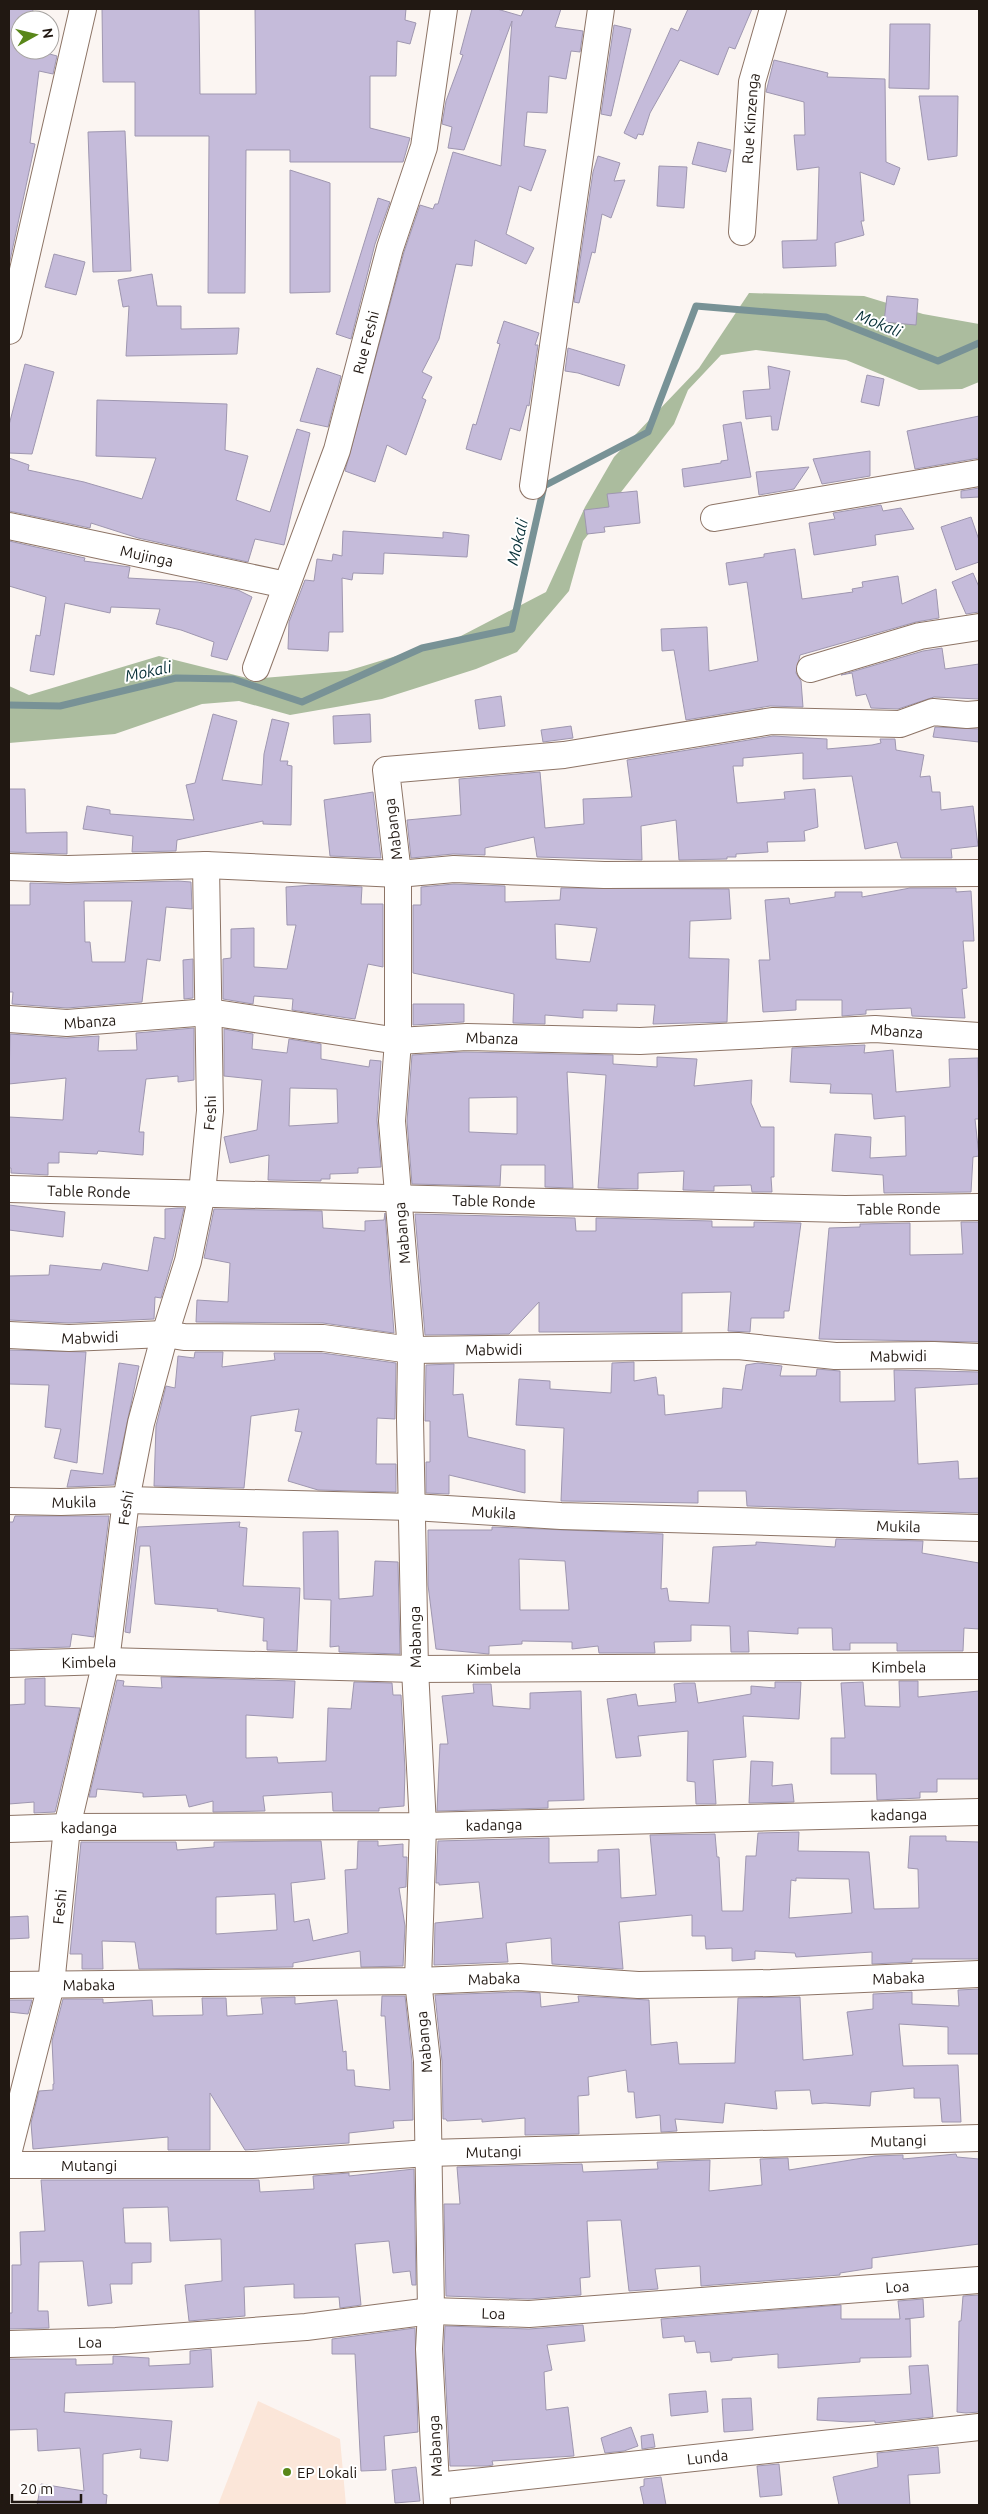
<svg xmlns="http://www.w3.org/2000/svg" width="988" height="2514" viewBox="0 0 988 2514" font-family="Ubuntu,sans-serif">
  <style>
    .built { fill: #fbe6d9 }
    .forest { fill: #abbc9e }
    .lines { fill: none; stroke-linecap: round; stroke-linejoin: round }
    .stream { stroke: #789296; stroke-width: 7 }
    .building { fill: #c5bbda; stroke: #9f97b0; fill-rule: evenodd }
    .minor-casing { stroke: #8d7466; stroke-width: 28 }
    .minor { stroke: #fff; stroke-width: 26 }
    .poi-dot { fill: #598719; stroke: #fff; stroke-width: 2 }
    .labels { text-anchor: middle; dominant-baseline: central; stroke-width: 4; stroke-linejoin: round; paint-order: stroke }
    .street-label { font-size: 15px; fill: #211812; stroke: #fff }
    .poi-label { font-size: 15px; fill: #211812; stroke: #fff; text-anchor: start }
    .water-label { font-size: 16px; font-style: italic; fill: #062f37; stroke: #fff }
  </style>
  <rect width="100%" height="100%" fill="#fbf5f2"/>
  <path class="built" d="M258 2401 340 2439 346 2505H218Z"/>
  <path class="forest" d="M749 293 864 296 923 314 979 324V382L962 389 919 390 846 360 756 350 721 355 688 390 674 424 583 541 569 591 517 652 476 669 382 699 290 715 239 701 202 704 115 734 9 743V686L29 695 159 656 251 679 347 671 459 637 546 592 585 507 614 457 699 368Z"/>
  <g class="lines">
    <path class="stream" d="M9 705 60 706 176 678 233 679 302 702 422 648 512 629 544 486 648 432 696 306 826 317 938 361 979 343"/>
  </g>
  <path class="building" d="M9 9H33L32 20H20V50H35L57 56 53 74 39 71 30 143 35 144 9 265Z
    M102 9H199L200 94H256L255 9H406L405 20 416 23 410 44 397 41 396 76H370V128L410 138 403 162H290V150H246L245 293H208L209 136H135V82H103Z
    M472 9H497L521 16 524 9H561L555 27 583 31 580 52 571 51 566 79 549 76 547 113 527 112 524 146 546 150 531 191 519 186 506 234 534 248 526 264 475 240 472 266 456 264 439 339 422 372 432 377 422 398 426 400 406 455 387 445 375 482 345 471 404 252 420 205 433 209 435 204H438L453 152 501 166 512 21 464 150 448 148 452 127 442 124 446 101 463 55 460 54Z
    M688 9H752L735 49 729 47 718 75 680 60 650 113 643 135 638 134 636 139 624 133 671 28 678 31Z
    M890 24H930L929 89 889 88Z
    M614 25 631 29 611 116 601 114Z
    M774 60 828 73 827 77 885 79 886 162 900 168 894 185 860 172 864 221H861L864 235 835 243 836 266 783 268 782 241 817 240 819 167 797 170 794 135H805L804 102 766 92Z
    M919 96H958L957 156 928 160Z
    M125 131 131 271 93 272 88 132Z
    M698 142 731 150 726 172 692 164Z
    M598 156 620 163 614 181 625 180 611 218 602 214 595 253 592 252 579 303 574 302 593 172Z
    M659 166 687 167 684 208 657 206Z
    M290 170 330 183V292L290 293Z
    M378 198 390 202 375 244 351 339 336 334Z
    M54 254 85 262 76 295 45 287Z
    M152 274 157 306H181V329L239 328 237 354 126 356 129 306 123 307 118 280Z
    M887 296 918 299 916 325 884 322Z
    M504 321 539 333 535 345H538L529 406 527 405 520 431 510 428 501 460 466 449 473 424 476 425 500 344 497 343Z
    M568 348 625 365 619 386 578 373 565 371Z
    M25 364 54 372 32 454 9 453V425Z
    M768 366 790 371 778 430H772L771 416 746 419 743 391 770 389Z
    M317 368 341 376 328 427 300 421Z
    M867 375 884 379 879 406 861 402Z
    M97 400 227 404 225 450 248 456 236 500 270 512 297 429 310 433 284 545 255 539 248 562 138 538 91 523 90 528 9 511V458L29 465 28 470 84 482 142 499 156 458 96 456Z
    M979 416V458L915 469 907 431Z
    M741 422 751 477 684 487 682 469 721 463V461L728 460 723 425Z
    M870 451V476L822 484 813 459Z
    M809 467 794 489 759 495 756 472Z
    M979 488V497L961 498V491Z
    M637 491 640 523 604 527 605 532 587 534 584 510 609 507 607 494Z
    M881 505 883 511 901 508 914 529 875 535 876 545 814 555 809 523 835 519 833 513Z
    M971 517 979 540V562L956 570 941 527Z
    M343 531 443 538V532L469 535 467 557 384 553 383 574 353 573 352 580 342 578 343 632H329L328 651 288 649 289 622 305 580 314 581 317 559 332 561 333 554 342 556Z
    M9 541 85 558 84 561 130 567 128 578 198 582 238 590 252 597 227 660 211 656 214 642 181 630 156 624 160 609 111 607 110 613 65 603 54 675 30 671 36 635 40 636 46 597 9 586Z
    M795 549 802 599 853 592 852 589 863 587 862 582 898 576 902 604 936 589 939 618 916 622 800 655 796 673 801 681 803 707 770 706 686 720 674 650 662 651 661 629 707 627 709 671 758 661 747 582 729 585 726 563 764 557V554Z
    M973 573 979 587V612L966 614 952 582Z
    M942 648 945 669 979 664V699L934 697 898 709 871 708 866 694 856 696 852 673 841 675 923 651Z
    M501 696 505 726 479 729 475 700Z
    M213 714 237 721 222 780 262 785 264 754 272 719 289 723 280 761H288L287 765 292 766 291 825 263 824V821L177 840 176 851 132 852 133 836 83 829 87 806 110 810V814L194 820 186 785 195 783Z
    M370 714 371 742 334 744 333 716Z
    M571 726 573 738 543 742 541 730Z
    M935 727 979 729V742L933 737Z
    M773 736 827 739V749L872 745 881 743 880 739H895L896 750 924 755 920 777 930 776 932 792H940L941 810 973 806 978 846 951 849 952 858H901L897 842 865 849 852 776 803 779V753L743 758V766H733L737 803 785 799 784 792 815 789 818 827 804 831 805 841 767 842 768 852 736 854V857H727V859L679 860 676 820 641 826 642 860 537 857 534 837 485 848V855L453 854 411 858 407 820 461 815 459 779 540 772 545 828 584 824 583 799 632 797 627 760Z
    M9 789H25L26 833 67 832V854L9 852Z
    M373 792 381 858 330 856 324 800Z
    M178 881 191 882 192 909 166 907 160 961 147 959 142 1002 67 1008 12 1004 13 992H9V905H30V883L68 884ZM84 901H132L125 962H92L90 942H85Z
    M454 884 505 886V902L560 900 561 888 729 889 731 919 690 921 689 958 729 959 727 1022 653 1024 655 1005 617 1004V1011L583 1010V1018L545 1015V1024L513 1023 514 994 413 973V905H421V887ZM555 924 597 928 590 962 556 959Z
    M312 885 362 887 361 904H383V967L368 964 355 1019 292 1010 293 999 254 996 253 1004 223 999V959L231 958V929L254 928V967L287 969 296 925H287L286 887Z
    M910 888H956V892L971 891 974 941H963L967 988 962 989 965 1018 912 1016 911 1008 866 1010V1014L842 1016V1000H796V1010L763 1012 759 960H770L765 900 789 898 790 904 835 897V892H862V897Z
    M193 959V998L184 999 183 960Z
    M413 1004H464V1022L413 1025Z
    M194 1028V1080L178 1082V1076L146 1079 139 1132H144L143 1155 98 1151 97 1154 59 1152V1163H48V1175L11 1173V1168H9V1117L63 1120 66 1078 9 1084 10 1034 66 1038 99 1036 98 1051 137 1050 136 1033Z
    M224 1029 253 1034 252 1049 287 1053 289 1039 321 1044V1059L369 1067 370 1060 381 1061 377 1120 381 1167 358 1168V1173L330 1174V1179H321V1181L268 1180 269 1155 230 1163 224 1137 257 1130 262 1080 224 1076ZM290 1088 337 1089 338 1123 289 1126Z
    M865 1045 864 1053 893 1050 896 1092 950 1087 949 1059 978 1058 979 1119H975L979 1156 973 1157 971 1192 884 1193 883 1175 832 1171 835 1134 871 1137 870 1158 906 1156 905 1116 874 1119 872 1094 830 1093 831 1084 790 1082 792 1048Z
    M464 1052 613 1055V1064L657 1067V1057L697 1059 694 1086 752 1080 751 1103 761 1127H774V1177H771L772 1192H752L751 1185 714 1186V1191L683 1190 684 1171 638 1173V1189L598 1188 606 1075 567 1072 573 1188 545 1187V1165H501L500 1186 412 1184 407 1121 412 1055ZM517 1097V1134L469 1132V1098Z
    M9 1205 65 1212 63 1237 9 1230Z
    M178 1208H184L173 1257 161 1298 155 1297 154 1319 69 1323 9 1320V1276L49 1275 50 1265 101 1270 103 1263 148 1271 154 1237 165 1239V1209Z
    M214 1209 322 1211 323 1228 365 1231V1221L384 1220 385 1213 394 1333 323 1323 196 1322 197 1300 228 1302 230 1263 204 1258Z
    M415 1214 575 1218 576 1231H596V1218L712 1221V1227H754V1222L801 1223 789 1311H784V1318H751L750 1332 728 1331 731 1292 682 1293V1332H539V1302L509 1334 425 1335Z
    M961 1222H979V1342L819 1339 829 1228 860 1227V1224L910 1223V1255L963 1254Z
    M9 1350 86 1352 77 1463 54 1458 61 1429 45 1427 49 1385 9 1384Z
    M195 1352H223L222 1367 275 1360 274 1353H322L396 1363 395 1419 377 1418 376 1464H396V1492L318 1490 288 1481 302 1432 295 1431 299 1409 251 1416 244 1488 154 1486 156 1426 166 1386 175 1388 178 1356 194 1358Z
    M634 1362V1381L656 1377 658 1395H664L665 1415 722 1408 723 1388 742 1390 746 1365 758 1363 782 1366 780 1376H816L817 1369 840 1371V1402L895 1401 894 1370 979 1372V1384L915 1388 918 1464 958 1461 959 1479 979 1478V1513L747 1506 746 1491H698V1503L561 1501 564 1428 516 1425 519 1379 550 1381V1389L611 1393 612 1363Z
    M119 1363 139 1366 114 1485 67 1487 71 1470 103 1474Z
    M454 1364 453 1395 463 1394 468 1437 525 1450V1493L449 1475V1494L426 1493V1462H430V1421H425L426 1365Z
    M15 1516H109L94 1637 72 1634 70 1647 9 1649V1522H13Z
    M240 1522 239 1527 247 1528 243 1586 300 1588 297 1651 267 1650V1641H263L264 1618 217 1611 218 1609 155 1604 150 1546H140L130 1633 125 1632 138 1527Z
    M492 1527 663 1534 661 1589 667 1588 669 1601 709 1603 713 1547 756 1545V1542L835 1547 836 1539 923 1541 922 1553 979 1563V1629L964 1628 963 1651H897V1643H850V1650H833L832 1628H798V1634L748 1631 749 1652H731L730 1626 691 1625V1641L654 1642 655 1653H599L598 1646 572 1649V1642L522 1641V1644L489 1646V1654L436 1649 428 1585V1530H492ZM519 1559 565 1561 569 1610H520Z
    M338 1531 339 1599 373 1596 375 1561 398 1562 400 1654 339 1652V1646L330 1647 331 1600 304 1599 303 1532Z
    M161 1677 295 1681 293 1718 246 1715V1758L277 1757 278 1763 326 1761 328 1708 351 1709 354 1682 392 1683 393 1695H401L405 1770 404 1806 379 1808V1811H333L332 1792 263 1796 265 1811 213 1812V1801L189 1807 186 1795 143 1797V1793L97 1789 96 1797H89L117 1680 124 1681 123 1686 162 1688Z
    M45 1678V1706L80 1708 55 1812 34 1813V1802L9 1804V1705L25 1704V1679Z
    M899 1681H918V1697L979 1691V1779H937V1792H920V1798L877 1800 876 1774H831V1738H845L841 1683 863 1682 865 1706 900 1707Z
    M775 1682H801L799 1719 743 1716 746 1757 713 1760 716 1804H696L695 1782 687 1781 688 1731 638 1736 641 1756 616 1758 607 1699 636 1694 638 1706 676 1702 674 1684 683 1683H695L698 1703 751 1694V1686L775 1688Z
    M473 1684H491L493 1706 530 1709V1693L581 1691 584 1800 548 1801V1808L437 1811 440 1744H448L442 1696 474 1693Z
    M751 1761 773 1762 772 1786 792 1784 794 1802 749 1803Z
    M799 1832 798 1851 869 1852 874 1909 919 1908 918 1869 908 1868 910 1836H946V1841L979 1842V1959H912V1962L872 1964V1952L796 1957 795 1953 755 1951V1959L732 1961V1948L706 1949 705 1936H692V1915L619 1922 623 1969 552 1964 551 1938 506 1943 508 1962 434 1965 435 1923 483 1918 479 1882 439 1885V1883H436L438 1841 549 1838V1863L598 1862V1850L619 1849 621 1898 656 1895 650 1835 715 1834 717 1857H719L722 1911H743L746 1856H756L758 1833ZM796 1878 849 1879 852 1913 789 1918 791 1880 796 1881Z
    M292 1841H321L325 1879 291 1883 294 1922 309 1919 313 1941 348 1933 345 1870 357 1869 358 1841H378V1846L403 1844V1857H407L406 1887 399 1888 405 1926 403 1966 361 1967 360 1951 293 1963V1967L139 1969 135 1942 102 1941 103 1969H82V1954H70L81 1842H176L177 1850 214 1847V1842ZM275 1894 277 1930 216 1934V1897Z
    M28 1916 29 1938 9 1939V1917Z
    M979 1989V2054H948V2027L899 2024 903 2066 958 2065 961 2122H942L940 2098H914V2088L871 2092 870 2106 825 2103 812 2104 810 2090 775 2091 777 2109 725 2103 723 2123 675 2119 677 2131 661 2132 660 2115 636 2118 634 2092H628L626 2070 588 2077 589 2095 578 2096 579 2134 525 2135V2118L482 2122V2119L447 2121 446 2119H443L442 2061 435 1995 519 1992 540 1993 541 2007 579 2002 578 1996 649 2000 651 2045 677 2042 679 2064 735 2063 738 1998 800 1997 803 2060 853 2055 847 2012 873 2009V1994L912 1992V2004L959 2006 958 1990Z
    M382 1996H405L412 2062 413 2120 393 2121 394 2128 349 2133V2143L245 2150 210 2093V2150H168V2137L33 2149 31 2123 39 2091 53 2090V2084H54L52 2041 63 1999H103V2003L152 2000 153 2016 203 2015 202 1998H226L227 2016 263 2014 261 1998 295 1997V2004L337 2000 343 2052 346 2051 347 2070H354L355 2086 390 2090 385 2016H381Z
    M9 2000H32L28 2014 9 2012Z
    M956 2154 957 2157 979 2159V2244L872 2258V2268L840 2273V2275L701 2286 700 2266 655 2269 658 2289 629 2291 621 2220 587 2221 590 2277 580 2278 581 2295 529 2299 446 2296 444 2204H460L457 2167 582 2164 583 2172 658 2169 657 2162 710 2160 709 2191 762 2185 760 2159 788 2158 789 2170 875 2156 903 2155V2159Z
    M414 2169 416 2285H412L410 2271 393 2273 389 2241 355 2244 361 2305 340 2308 339 2297 294 2298V2284L244 2287 245 2316 189 2321 185 2285 222 2281 221 2239 170 2241 168 2207 123 2208 125 2243H151V2262L132 2263V2284H110L112 2303 88 2306 83 2261 39 2262 38 2311H48L49 2328 9 2329V2313H12V2265H21L20 2232 45 2231 41 2180H259L260 2192 314 2189 313 2176 349 2173V2176Z
    M979 2295V2412L966 2413 957 2412 959 2321H961L963 2296Z
    M923 2299 924 2317 905 2319H910L911 2357 860 2358V2362L778 2368V2354L732 2358V2360L711 2362 710 2352 697 2353 695 2341 685 2342 684 2336 663 2338 661 2319 841 2305V2319H900L898 2301Z
    M583 2325 585 2341 547 2345 552 2370 544 2372 546 2410 568 2407 574 2456 492 2461 493 2465 487 2466H450L444 2349 445 2326 529 2329Z
    M415 2328 418 2432 384 2436 386 2470 361 2471 355 2354H332V2339Z
    M211 2349 213 2387 65 2393 64 2412 172 2421 168 2461 140 2458 141 2449 103 2454V2494L107 2495 106 2505H37L41 2484 84 2491 80 2448 38 2451 37 2429 9 2430V2359H76V2365L113 2364V2356L149 2358V2366L190 2364V2351Z
    M928 2365 933 2417 875 2423V2421L850 2422 817 2420 818 2398 911 2394 909 2366Z
    M706 2391 708 2412 671 2416 669 2394Z
    M751 2398 753 2430 724 2432 722 2399Z
    M631 2427 638 2446 624 2451 605 2453 601 2438Z
    M653 2434 655 2447 642 2449 641 2436Z
    M938 2447 940 2473 908 2475 910 2505H839L833 2477 878 2467 877 2453Z
    M779 2464 782 2495 760 2497 757 2466Z
    M416 2467 420 2501 395 2503 392 2470Z
    M661 2477 666 2505H644L640 2487 644 2486V2479Z"/>
  <g class="lines">
    <defs>
      <g id="minor">
        <path id="s1" d="M742 232 752 82 773 9"/>
        <path d="M9 331 83 9"/>
        <path d="M533 486 601 9"/>
        <path d="M714 518 979 473"/>
        <path id="s2" d="M9 526 286 585"/>
        <path id="s3" d="M256 668 337 450 390 248 424 147 444 9"/>
        <path d="M810 669 920 636 979 627"/>
        <path d="M9 867 68 869 206 865 398 874 454 869 604 875 979 873"/>
        <path id="s4" d="M9 1019 67 1023 209 1012 398 1041 467 1037 640 1041 875 1029 979 1036"/>
        <path id="s5" d="M9 1189 845 1209 979 1207"/>
        <path id="s6" d="M9 1335 69 1338 165 1334 184 1337 323 1338 411 1350 738 1346 835 1356 934 1355 979 1357"/>
        <path id="s7" d="M9 1501 61 1502 126 1500 413 1507 561 1516 979 1528"/>
        <path id="s8" d="M9 1664 106 1661 415 1669 979 1666"/>
        <path id="s9" d="M9 1829 67 1827 423 1826 979 1812"/>
        <path id="s10" d="M9 1985 418 1981 519 1977 638 1985 771 1983 979 1974"/>
        <path id="s11" d="M9 2150 51 1985 67 1827 106 1661 126 1500 141 1423 165 1334 188 1261 202 1193 210 1111 206 865"/>
        <path id="s12" d="M9 2165H253L428 2153 979 2138"/>
        <path id="s13" d="M9 2344 116 2341 306 2327 431 2311 529 2314 979 2280"/>
        <path id="s14" d="M437 2486 979 2427"/>
        <path d="M437 2505 429 2349 431 2311 427 2061 418 1981 423 1826 415 1669 410 1419 411 1350 392 1121 398 1041V874L386 770 564 755 772 721 900 724 933 712 967 715 979 714"/>
      </g>
    </defs>
    <use href="#minor" class="minor-casing"/>
    <use href="#minor" class="minor"/>
  </g>
  <circle class="poi-dot" cx="287" cy="2472" r="5"/>
  <g class="labels">
    <g class="street-label">
      <text stroke="none"><textPath href="#s1" startOffset="114">Rue Kinzenga</textPath></text>
      <text stroke="none"><textPath href="#s3" startOffset="344">Rue Feshi</textPath></text>
      <text stroke="none"><textPath href="#s2" startOffset="141">Mujinga</textPath></text>
      <text transform="translate(393 829) rotate(-97)">Mabanga</text>
      <text stroke="none"><textPath href="#s4" startOffset="81">Mbanza</textPath></text>
      <text stroke="none"><textPath href="#s4" startOffset="891">Mbanza</textPath></text>
      <text stroke="none"><textPath href="#s4" startOffset="486">Mbanza</textPath></text>
      <text stroke="none"><textPath href="#s11" startOffset="1059">Feshi</textPath></text>
      <text stroke="none"><textPath href="#s5" startOffset="80">Table Ronde</textPath></text>
      <text stroke="none"><textPath href="#s5" startOffset="485">Table Ronde</textPath></text>
      <text stroke="none"><textPath href="#s5" startOffset="890">Table Ronde</textPath></text>
      <text transform="translate(402 1233) rotate(-95)">Mabanga</text>
      <text stroke="none"><textPath href="#s6" startOffset="81">Mabwidi</textPath></text>
      <text stroke="none"><textPath href="#s6" startOffset="486">Mabwidi</textPath></text>
      <text stroke="none"><textPath href="#s6" startOffset="891">Mabwidi</textPath></text>
      <text stroke="none"><textPath href="#s7" startOffset="65">Mukila</textPath></text>
      <text stroke="none"><textPath href="#s11" startOffset="654">Feshi</textPath></text>
      <text stroke="none"><textPath href="#s7" startOffset="485">Mukila</textPath></text>
      <text stroke="none"><textPath href="#s7" startOffset="890">Mukila</textPath></text>
      <text transform="translate(415 1637) rotate(-91)">Mabanga</text>
      <text stroke="none"><textPath href="#s8" startOffset="80">Kimbela</textPath></text>
      <text stroke="none"><textPath href="#s8" startOffset="890">Kimbela</textPath></text>
      <text stroke="none"><textPath href="#s8" startOffset="485">Kimbela</textPath></text>
      <text stroke="none"><textPath href="#s9" startOffset="890">kadanga</textPath></text>
      <text stroke="none"><textPath href="#s9" startOffset="485">kadanga</textPath></text>
      <text stroke="none"><textPath href="#s9" startOffset="80">kadanga</textPath></text>
      <text stroke="none"><textPath href="#s11" startOffset="249">Feshi</textPath></text>
      <text stroke="none"><textPath href="#s10" startOffset="890">Mabaka</textPath></text>
      <text stroke="none"><textPath href="#s10" startOffset="485">Mabaka</textPath></text>
      <text stroke="none"><textPath href="#s10" startOffset="80">Mabaka</textPath></text>
      <text transform="translate(424 2042) rotate(-95)">Mabanga</text>
      <text stroke="none"><textPath href="#s12" startOffset="890">Mutangi</textPath></text>
      <text stroke="none"><textPath href="#s12" startOffset="485">Mutangi</textPath></text>
      <text stroke="none"><textPath href="#s12" startOffset="80">Mutangi</textPath></text>
      <text stroke="none"><textPath href="#s13" startOffset="891">Loa</textPath></text>
      <text stroke="none"><textPath href="#s13" startOffset="486">Loa</textPath></text>
      <text stroke="none"><textPath href="#s13" startOffset="81">Loa</textPath></text>
      <text transform="translate(435 2446) rotate(-93)">Mabanga</text>
      <text stroke="none"><textPath href="#s14" startOffset="272">Lunda</textPath></text>
    </g>
    <g class="poi-label">
      <text x="297" y="2472">EP Lokali</text>
    </g>
    <g class="water-label">
      <text transform="translate(879 323) rotate(22)">Mokali</text>
      <text transform="translate(517 542) rotate(-77)">Mokali</text>
      <text transform="translate(148 671) rotate(-12)">Mokali</text>
    </g>
  </g>
  <rect width="988" height="2514" fill="none" stroke="#211812" stroke-width="20"/>
  <g transform="translate(35 35) rotate(82)"><circle r="24" fill="#ffffff" stroke="#a6a3a0"/>
  <path d="M0-4L9 19L0 12L-9 19Z" fill="#598719"/>
  <text y="-8" font-size="14" font-weight="bold" text-anchor="middle" fill="#211812">N</text>
  </g>
  <path d="M12 2494v8h69v-8" fill="none" stroke="#211812" stroke-width="2.5"/>
  <text x="20" y="2494" font-size="15" fill="#211812" stroke="#ffffff" stroke-width="4" paint-order="stroke">20 m</text>
</svg>
